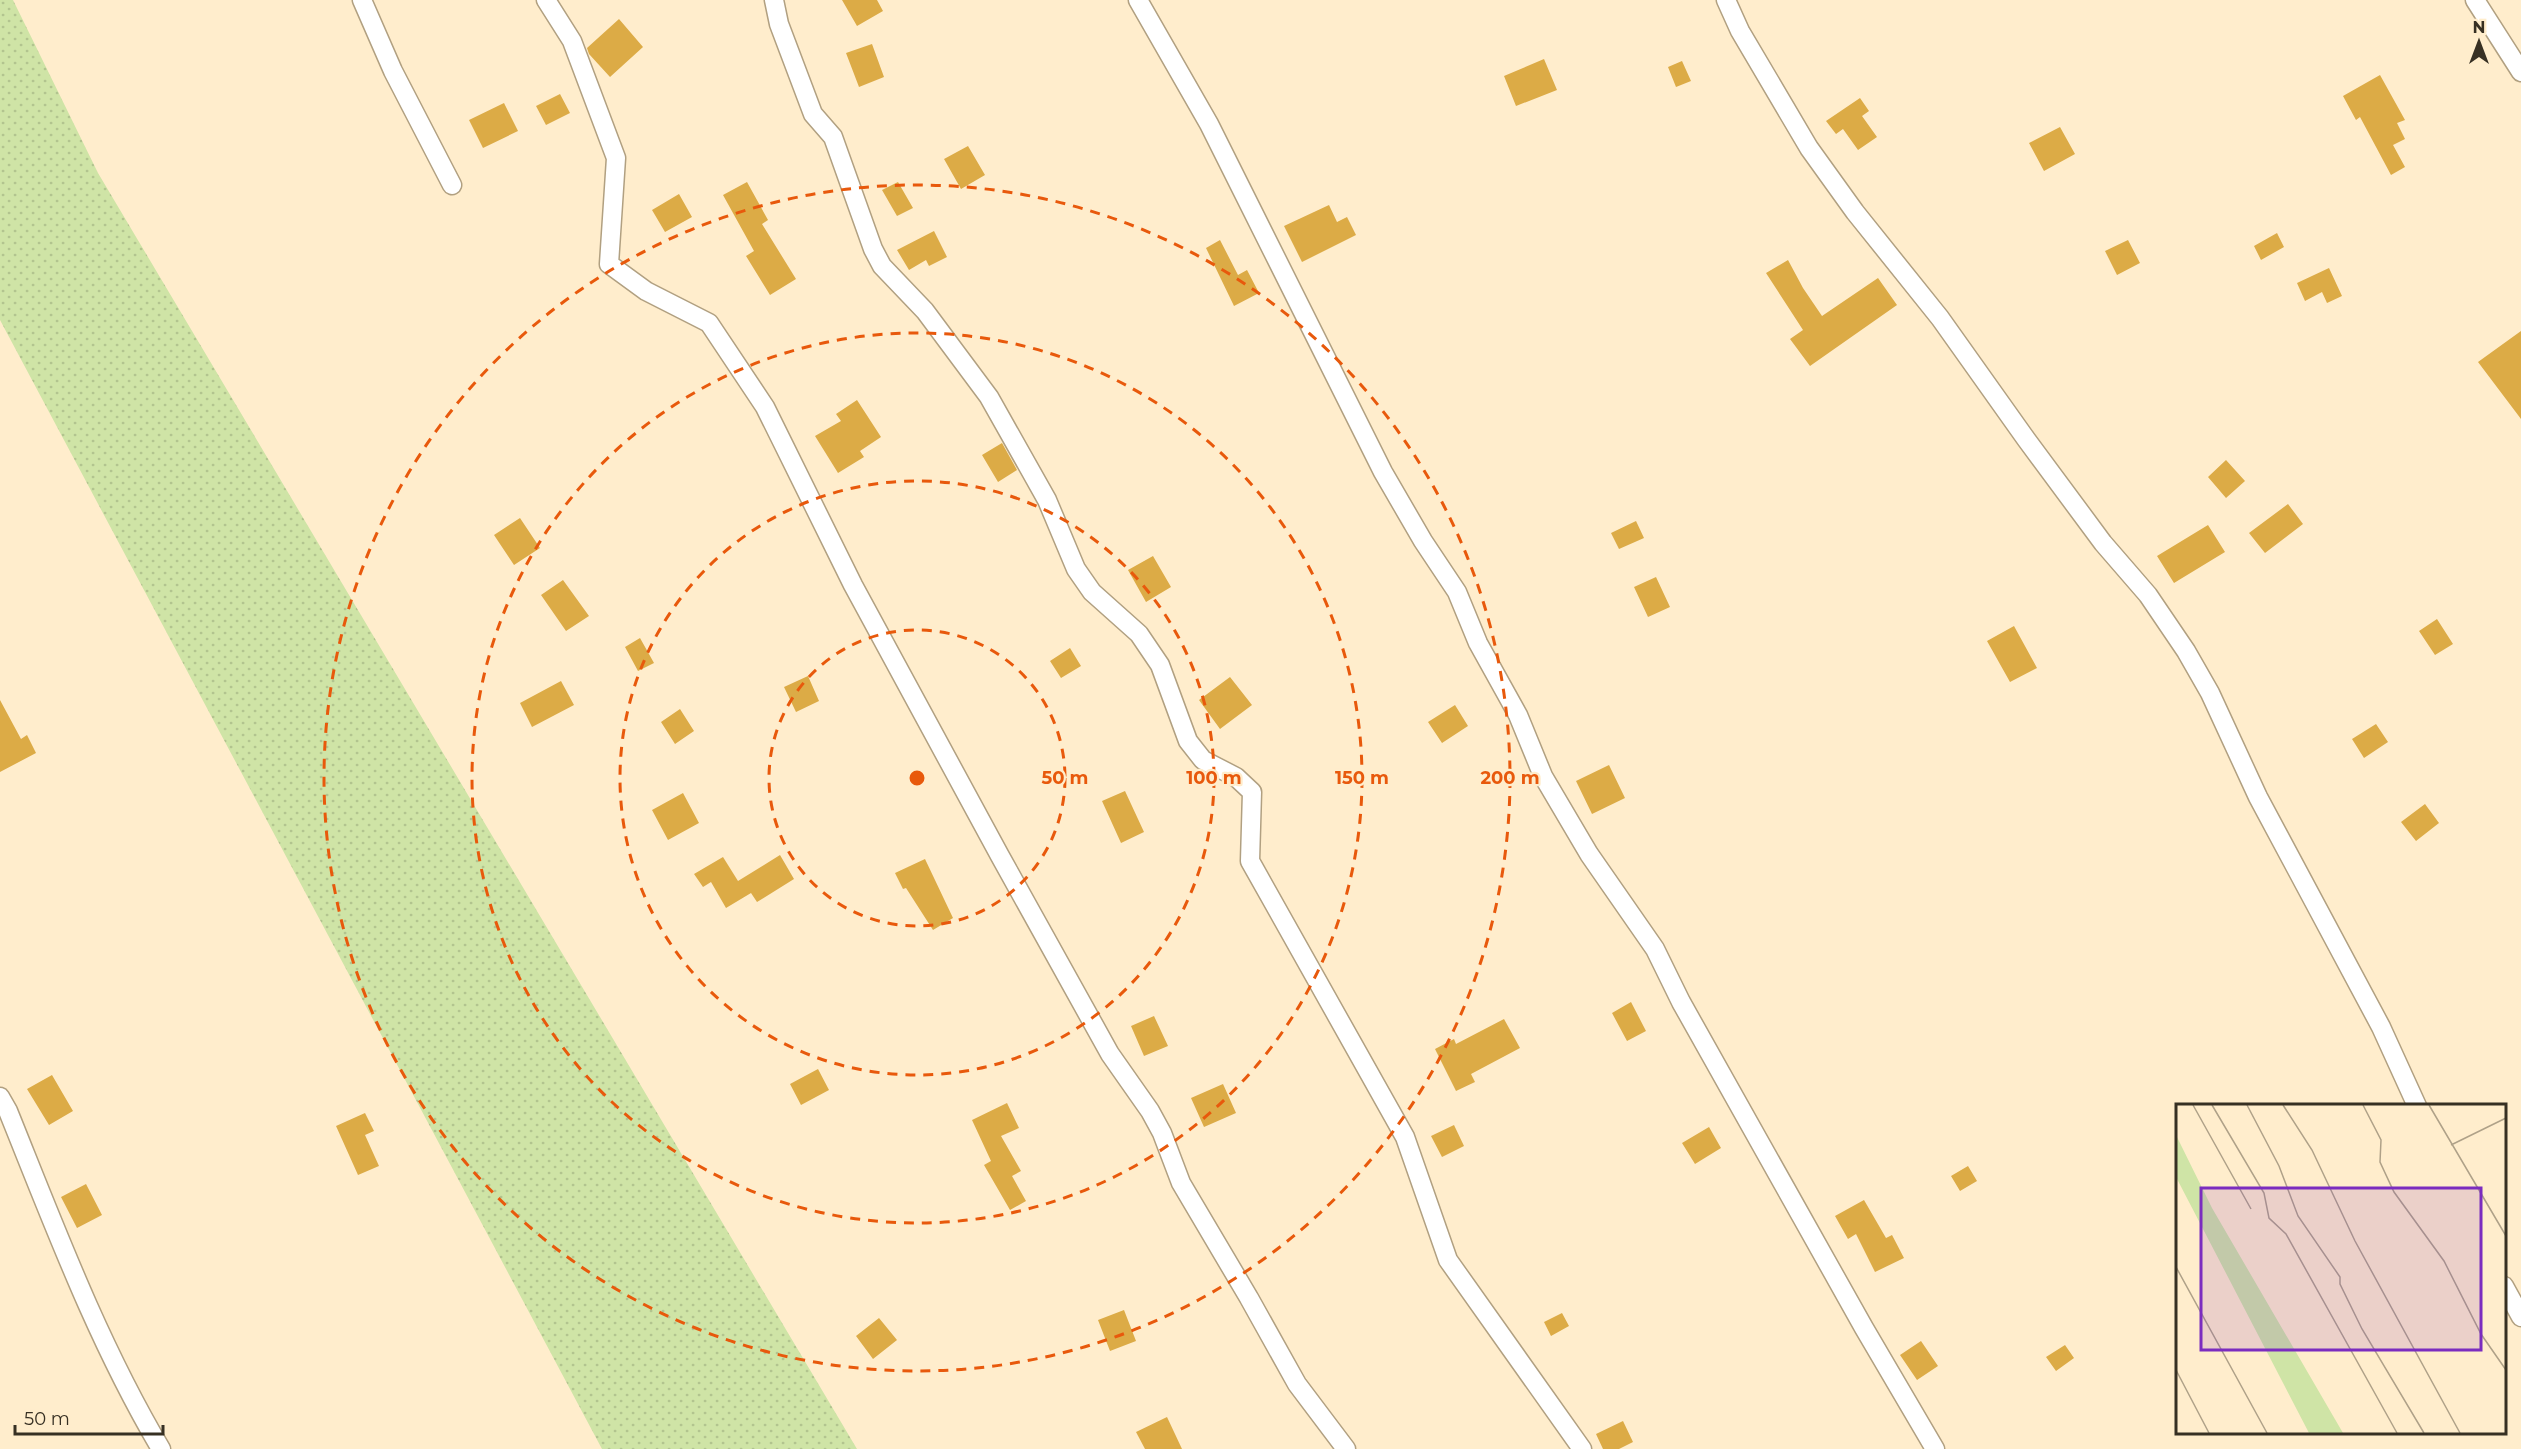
<svg xmlns="http://www.w3.org/2000/svg" width="2521" height="1449" viewBox="0 0 2521 1449" font-family="Montserrat,sans-serif">
  <style>
    .grass { fill: url(#grass-dots) }
    .building { fill: #dcab46 }
    .lines { fill: none; stroke-linecap: round; stroke-linejoin: round }
    .street-casing { stroke: #b1a081; stroke-width: 21 }
    .street { stroke: #fff; stroke-width: 18 }
    .ring { fill: none; stroke: #e8590c; stroke-width: 3; stroke-dasharray: 10 8 }
    .inset-road { fill: none; stroke: #afa188; stroke-width: 1.5 }
    .view { fill: #7b2cbf; fill-opacity: 0.15; stroke: #7b2cbf; stroke-width: 3 }
    .inset-edge { fill: none; stroke: #373023; stroke-width: 3 }
    .centre { fill: #e8590c; stroke: #ffedcc; stroke-width: 3 }
    .ring-label { font-size: 18px; text-anchor: middle; font-weight: bold; fill: #e8590c; stroke: #ffedcc; stroke-width: 4.5; stroke-linejoin: round; paint-order: stroke }
  </style>
  <defs>
    <pattern id="grass-dots" width="8" height="8" patternUnits="userSpaceOnUse" patternTransform="scale(1.5)"><rect width="8" height="8" fill="#cfe4a6"/><path d="M2 2h.1M6 6h.1" fill="none" stroke="#b2c48f" stroke-width="1.8" stroke-linecap="round"/></pattern>
  </defs>
  <rect width="100%" height="100%" fill="#ffedcc"/>
  <path class="grass" d="M0 0H13L98 173 857 1449H602L0 320Z"/>
  <path class="building" d="M842 0H877L883 11 857 26Z
    M619 19 643 47 610 77 589 54 587 48Z
    M872 44 884 77 859 87 846 53Z
    M1544 59 1557 90 1516 106 1504 76Z
    M1682 61 1691 81 1676 87 1668 67Z
    M2380 75 2405 120 2397 123 2405 139 2393 145 2405 167 2391 175 2360 117 2356 120 2343 96Z
    M560 94 570 113 546 125 536 106Z
    M1860 98 1869 111 1862 116 1877 137 1858 150 1843 129 1836 134 1826 121Z
    M504 103 518 131 483 148 469 120Z
    M2060 127 2075 154 2044 171 2029 143Z
    M968 146 985 175 961 189 944 159Z
    M747 182 768 220 762 224 796 279 770 295 746 256 754 251 723 195Z
    M898 182 913 208 897 216 882 190Z
    M679 194 692 217 665 232 652 210Z
    M1329 205 1337 222 1347 217 1356 235 1302 262 1284 226Z
    M934 231 947 257 929 266 926 260 909 270 897 250Z
    M2277 233 2284 247 2261 260 2254 246Z
    M1220 240 1238 275 1247 270 1259 293 1234 306 1206 248Z
    M2128 240 2140 263 2117 275 2105 251Z
    M1788 260 1803 288 1822 316 1878 278 1897 305 1810 366 1790 339 1803 330 1766 273Z
    M2329 268 2342 296 2327 303 2322 292 2305 301 2297 283Z
    M2521 331V419L2478 362Z
    M857 400 881 437 860 451 864 457 838 473 815 436 841 421 836 414Z
    M1002 443 1017 470 998 482 982 455Z
    M2226 460 2245 481 2226 498 2208 477Z
    M2288 504 2303 524 2265 553 2249 533Z
    M520 518 540 548 514 565 494 535Z
    M1636 521 1644 538 1619 549 1611 533Z
    M2208 525 2225 552 2174 583 2157 556Z
    M1153 556 1171 587 1146 602 1128 570Z
    M1656 577 1670 607 1648 617 1634 587Z
    M563 580 589 616 566 631 541 595Z
    M2437 619 2453 644 2435 655 2419 631Z
    M2014 626 2037 668 2010 682 1987 641Z
    M640 638 654 663 638 671 625 647Z
    M1070 648 1081 666 1061 678 1050 661Z
    M808 676 819 701 796 712 784 687Z
    M1230 677 1252 705 1220 729 1199 700Z
    M561 681 574 705 532 727 520 703Z
    M0 700 21 739 27 735 36 753 0 772Z
    M1455 705 1468 726 1442 743 1428 722Z
    M680 709 694 731 675 744 661 722Z
    M2376 724 2388 742 2364 758 2352 739Z
    M1609 765 1625 798 1592 814 1576 781Z
    M1125 791 1144 832 1121 843 1102 801Z
    M683 793 699 823 668 840 652 810Z
    M2425 804 2439 823 2416 841 2401 822Z
    M780 855 794 879 757 902 751 893 726 908 711 882 703 887 694 874 723 857 738 881Z
    M925 859 953 918 933 930 906 888 903 889 895 873Z
    M1631 1002 1646 1031 1627 1041 1612 1013Z
    M1154 1016 1168 1046 1144 1056 1131 1026Z
    M1504 1019 1520 1048 1471 1074 1475 1082 1456 1091 1435 1049 1454 1039 1456 1044Z
    M818 1069 829 1090 801 1105 790 1084Z
    M52 1075 73 1111 49 1125 27 1089Z
    M1223 1084 1236 1113 1204 1127 1191 1098Z
    M1007 1103 1019 1128 1001 1136 1021 1171 1012 1176 1026 1201 1010 1210 984 1165 991 1161 972 1120Z
    M365 1113 374 1131 365 1135 379 1166 358 1175 336 1126Z
    M1454 1125 1464 1146 1442 1157 1431 1136Z
    M1709 1127 1721 1148 1695 1164 1682 1143Z
    M1968 1166 1977 1181 1960 1191 1951 1176Z
    M86 1184 102 1215 77 1228 61 1197Z
    M1864 1200 1886 1238 1892 1235 1904 1258 1875 1272 1856 1234 1848 1239 1835 1216Z
    M1124 1310 1136 1341 1110 1351 1098 1320Z
    M1562 1313 1569 1326 1551 1336 1544 1322Z
    M879 1318 897 1340 873 1359 856 1336Z
    M1921 1341 1938 1366 1917 1380 1900 1355Z
    M2065 1345 2074 1358 2056 1371 2046 1357Z
    M1167 1417 1182 1449H1145L1136 1432Z
    M1623 1421 1633 1442 1619 1449H1603L1596 1434Z"/>
  <g class="lines">
    <defs>
      <path id="street" d="M362 0 393 71 452 185
        M546 0 572 41 616 158 609 264 646 291 709 323 765 407 853 585 1000 856 1110 1054 1150 1111 1162 1133 1181 1183 1249 1298 1297 1384 1346 1449
        M774 0 779 24 813 114 833 137 873 249 882 266 925 311 989 397 1047 500 1076 569 1092 592 1139 634 1160 665 1188 741 1203 760 1236 777 1252 792 1250 861 1405 1137 1448 1260 1582 1449
        M1138 0 1209 124 1383 472 1423 541 1457 592 1478 643 1518 715 1543 776 1589 854 1655 949 1681 1002 1864 1328 1935 1449
        M1726 0 1740 31 1809 148 1855 212 1940 318 2026 439 2103 543 2148 595 2186 651 2210 693 2258 797 2381 1027 2417 1106
        M2475 0 2521 72
        M0 1097 8 1111C54 1225 98 1343 161 1449
        M2504 1286 2521 1317"/>
    </defs>
    <use href="#street" class="street-casing"/>
    <use href="#street" class="street"/>
  </g>
  <g class="ring">
    <circle cx="917" cy="778" r="148"/>
    <circle cx="917" cy="778" r="297"/>
    <circle cx="917" cy="778" r="445"/>
    <circle cx="917" cy="778" r="593"/>
  </g>
  <g transform="translate(2176 1104)">
    <rect width="330" height="330" fill="#ffedcc"/>
    <path d="M0 31 36 104 167 329H133L0 73Z" fill="#cfe4a6"/>
    <path class="inset-road" d="M17 1 75 105M36 1 88 89 93 114 110 130 221 329M71 1 103 62 122 112 164 173V180L186 225 248 329M107 1 136 46 179 137 284 329M187 1 205 36 204 58 218 88 268 157 305 230 330 266M253 1 330 132M275 41 330 14M0 163 91 329M0 266 33 329"/>
    <path class="view" d="M25 84H305V246H25Z"/>
    <rect width="330" height="330" class="inset-edge"/>
  </g>
  <circle cx="917" cy="778" r="9" class="centre"/>
  <g class="ring-label">
    <text x="1065" y="784">50 m</text>
    <text x="1214" y="784">100 m</text>
    <text x="1362" y="784">150 m</text>
    <text x="1510" y="784">200 m</text>
  </g>
  <g transform="translate(2479 42)" stroke="#ffedcc" stroke-width="4.5" paint-order="stroke">
  <path d="M0-4.5L10 22L0 15L-10 22Z" fill="#373023"/>
  <text y="-9" font-size="16" font-weight="bold" text-anchor="middle" fill="#373023">N</text>
  </g>
  <path d="M15 1425v9h148v-9" fill="none" stroke="#373023" stroke-width="3"/>
  <text x="24" y="1425" font-size="18" fill="#373023" stroke="#ffedcc" stroke-width="4.5" paint-order="stroke">50 m</text>
</svg>
